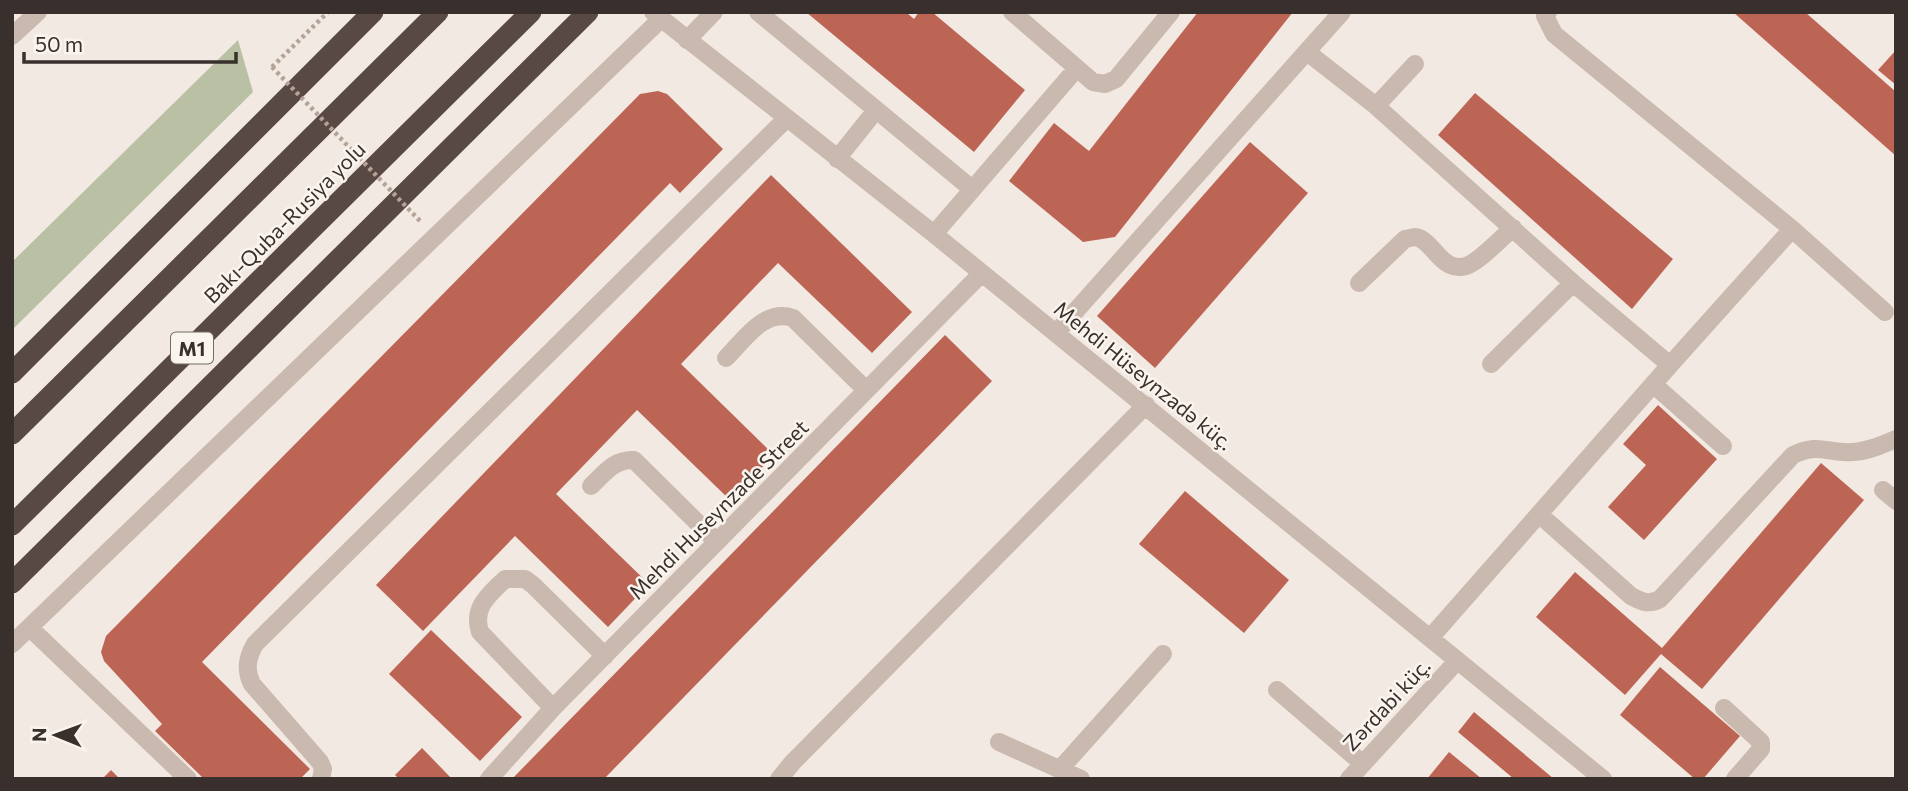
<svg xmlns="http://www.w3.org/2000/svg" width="1908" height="791" viewBox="0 0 1908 791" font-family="Commissioner,sans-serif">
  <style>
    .green { fill: #b9c0a3 }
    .building { fill: #bd6555 }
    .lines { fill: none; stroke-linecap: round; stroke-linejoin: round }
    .path { stroke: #b6a398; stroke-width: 4.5; stroke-dasharray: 3.5 3.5; stroke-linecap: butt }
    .minor { stroke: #cab9ae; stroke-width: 18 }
    .highway { stroke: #594944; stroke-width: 21 }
    .path-bridge { stroke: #b6a398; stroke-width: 4.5; stroke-dasharray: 3.5 3.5; stroke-linecap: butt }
    .labels { text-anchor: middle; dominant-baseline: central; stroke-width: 5; stroke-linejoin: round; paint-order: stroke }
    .shield { fill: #faf4ee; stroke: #736a66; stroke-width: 2 }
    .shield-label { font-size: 19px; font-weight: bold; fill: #392f2c }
    .street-label { font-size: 21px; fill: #392f2c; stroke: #faf4ee }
  </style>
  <rect width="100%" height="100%" fill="#f2e9e2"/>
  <path class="green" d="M238 40 253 92 12 330V262Z"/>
  <path class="building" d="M806 12H906L914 19 919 12H932L1025 90 974 152Z
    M1198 12H1293L1115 237 1083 242 1009 181 1054 123 1089 151Z
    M1733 12H1805L1896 92V156Z
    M1896 50V85L1878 70Z
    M658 91 667 94 723 149 680 193 670 183 202 662 310 769 300 779H204L155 731 162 724 104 661 101 652 106 636 640 94Z
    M1475 93 1673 259 1632 309 1438 135Z
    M1250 142 1308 193 1155 368 1097 316Z
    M771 175 912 312 872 353 778 263 681 364 774 455 730 500 637 410 556 494 649 584 608 627 515 536 423 631 376 585Z
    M945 335 992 381 604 779H512Z
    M1658 405 1717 459 1644 540 1608 507 1646 465 1623 444Z
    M1821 463 1864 500 1702 689 1661 654 1625 695 1536 617 1575 572 1662 648Z
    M1185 491 1289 580 1244 633 1139 544Z
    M431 630 522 717 480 761 389 674Z
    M1660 667 1740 736 1703 779H1695L1620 715Z
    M1474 712 1554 779H1514L1458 732Z
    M422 748 452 779H399L395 775Z
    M1449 752 1482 779H1427Z
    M111 770 120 779H102Z"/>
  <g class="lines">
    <path class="path" d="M272 67 328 12"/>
    <path class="minor" d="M653 12 934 234 1603 779
      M758 12 972 189
      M1012 12 1093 82 1105 84 1116 79 1171 12
      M1548 12 1545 16 1554 34 1792 229 1885 312
      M12 36 38 12
      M687 40 714 12
      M1307 52 1376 106
      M1415 64 1376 106 1573 283 1670 365 1430 638
      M837 159 876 110
      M934 234 1077 68
      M1359 283 1405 239C1406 239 1414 237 1416 237 1434 241 1441 273 1466 266 1478 263 1502 237 1513 228
      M1056 333 1342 12
      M726 358C744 340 764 308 793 318L866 390
      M1491 364 1573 283
      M1670 365 1792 229
      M1653 384 1723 446
      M591 486C605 473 614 459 634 460L717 542
      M1883 490 1896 501
      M1540 515 1631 596C1642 602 1649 605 1660 599L1793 455C1820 442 1827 454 1853 452 1868 451 1882 445 1896 439
      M30 628 188 779
      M12 644 661 19
      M1277 690 1362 763
      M553 708 480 632C472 607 489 595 505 579H525L533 585 605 656
      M1724 708 1761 742V749L1735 779
      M999 742 1081 779
      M1061 768 1163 654
      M321 779 323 769 320 762 252 684C245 670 247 658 255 644L786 119
      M489 779 553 708 982 273
      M779 779 793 762 1146 405
      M1349 779 1457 661"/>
    <path class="highway" d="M12 373 373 12
      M12 434 438 12
      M12 525 531 12
      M12 583 588 12"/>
    <path class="path-bridge" d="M272 67 421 222"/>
  </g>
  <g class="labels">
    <rect class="shield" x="171" y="332.5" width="42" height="31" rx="5"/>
    <g class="shield-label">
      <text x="192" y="348">M1</text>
    </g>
    <g class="street-label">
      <text transform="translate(284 222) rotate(-45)">Bakı-Quba-Rusiya yolu</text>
      <text transform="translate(1144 375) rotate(39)">Mehdi Hüseynzadə küç.</text>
      <text transform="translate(718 509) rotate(-45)">Mehdi Huseynzadе Street</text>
      <text transform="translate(1386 704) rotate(-47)">Zərdabi küç.</text>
    </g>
  </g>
  <rect width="1908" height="791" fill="none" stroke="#392f2c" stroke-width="28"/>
  <g transform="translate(56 735) rotate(271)" stroke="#faf4ee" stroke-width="5" paint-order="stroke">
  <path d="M0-5L12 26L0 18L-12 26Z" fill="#392f2c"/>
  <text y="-10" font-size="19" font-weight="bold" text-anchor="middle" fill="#392f2c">N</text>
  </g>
  <path d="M24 52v10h212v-10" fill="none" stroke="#392f2c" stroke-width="3.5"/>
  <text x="35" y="52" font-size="21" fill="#392f2c" stroke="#faf4ee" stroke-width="5" paint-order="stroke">50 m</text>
</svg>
